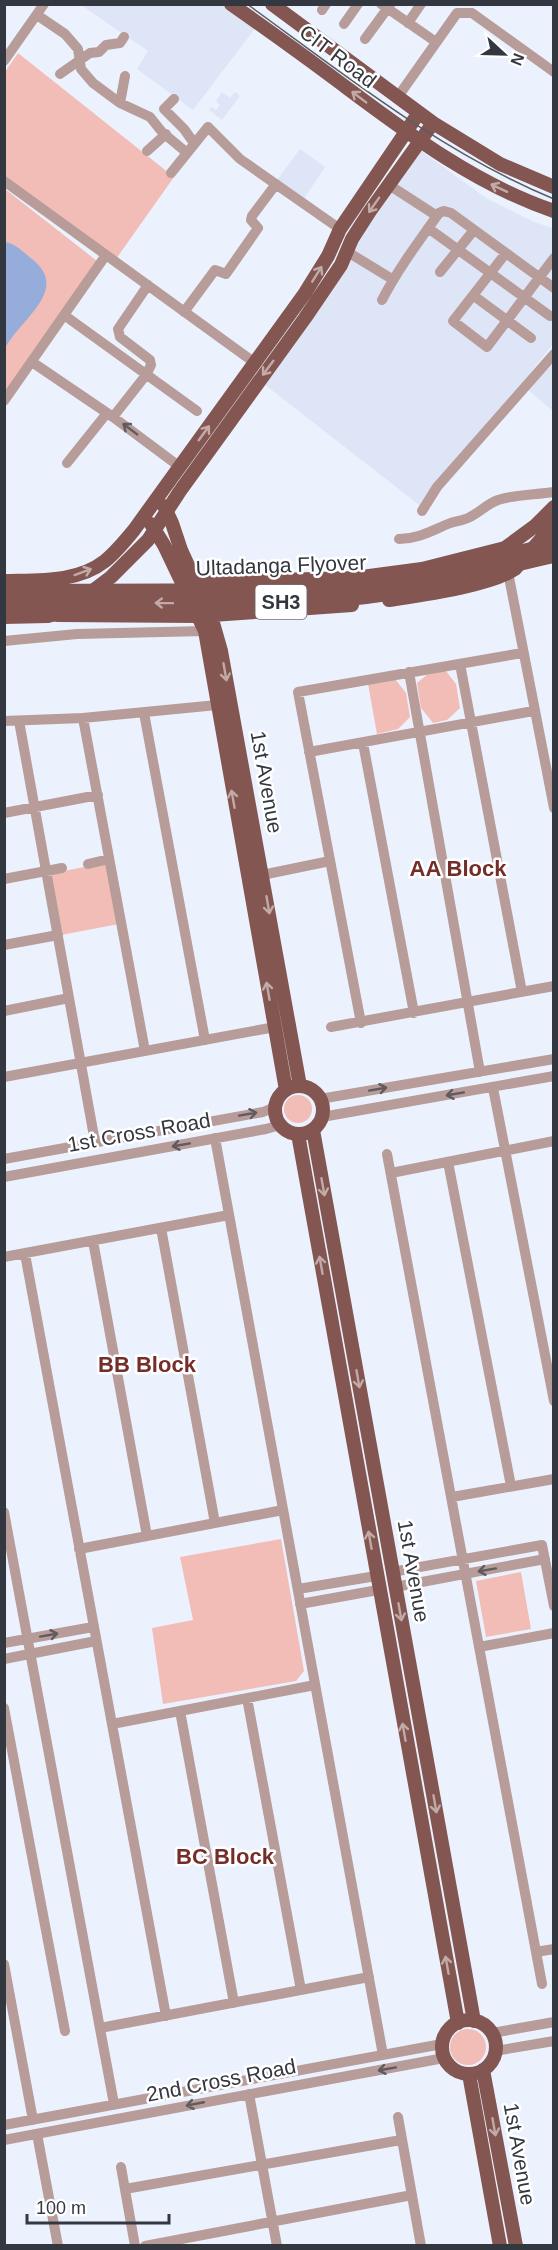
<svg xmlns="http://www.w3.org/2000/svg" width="558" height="2250" viewBox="0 0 558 2250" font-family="Helvetica,sans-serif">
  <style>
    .built { fill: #dee5f6 }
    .green { fill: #f2bdb6 }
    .water { fill: #96addb }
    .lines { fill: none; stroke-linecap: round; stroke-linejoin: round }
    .minor { stroke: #b79c99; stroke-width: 10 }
    .major { stroke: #835651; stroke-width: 14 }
    .tram { stroke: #595d66; stroke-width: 1.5 }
    .major-bridge { stroke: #835651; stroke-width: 14 }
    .oneway { stroke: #c1aaa8 }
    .oneway2 { stroke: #615a5e }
    .labels { text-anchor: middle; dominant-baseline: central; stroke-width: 5; stroke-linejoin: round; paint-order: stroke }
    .shield { fill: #fff; stroke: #707379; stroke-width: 1.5 }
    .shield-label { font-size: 20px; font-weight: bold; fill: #33373f }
    .street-label { font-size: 21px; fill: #33373f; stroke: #fff }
    .neighbourhood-label { font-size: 22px; font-weight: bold; fill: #742e29; stroke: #fff }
  </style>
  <rect width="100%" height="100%" fill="#ebf2fe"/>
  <path class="built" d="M81 5H225L257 26 193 110 137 69 148 51Z
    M222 92 230 98 235 92 240 96 222 120 209 110 211 107 216 110 220 105 216 101Z
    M300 149 325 167 304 199 277 180Z
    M420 150 486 198 534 222 553 228V344L423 508 264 384 359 237Z
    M553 360V411L528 390Z"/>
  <path class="green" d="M18 53 174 177 116 259 5 176V72Z
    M5 189 97 261 5 392Z
    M446 671 456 684 460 708 447 720 433 723 421 708 417 683 429 673Z
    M395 679 406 693 410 717 398 729 377 734 368 684Z
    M108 862 119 924 61 935 50 874Z
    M284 1109a14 14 0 1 1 28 0a14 14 0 1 1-28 0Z
    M281 1539 304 1671 296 1681 163 1704 152 1628 193 1620 180 1557Z
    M521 1572 531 1629 486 1637 476 1581Z
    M450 2047a18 18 0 1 1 36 0a18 18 0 1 1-36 0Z"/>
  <path class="water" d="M5 242C16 244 23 252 32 259 71 290 20 319 5 348Z"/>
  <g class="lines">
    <path class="minor" d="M381 4 436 42
      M322 10 326 4
      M37 15 65 34 78 49 81 69 93 83 120 103 150 117 162 132 186 152
      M408 23 421 4
      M344 24 358 4
      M365 39 390 5
      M4 61 44 4
      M60 74 90 53 99 52 106 45 120 43 124 37
      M397 98 457 13H472L554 72
      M174 99 164 109 184 129 194 143
      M120 103 125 76
      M147 151 166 134
      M171 173 208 127 240 159 340 229
      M4 181 255 363
      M389 185 437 216
      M428 228 550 316
      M346 251 392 279
      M506 253 453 321 487 347 554 258
      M440 272 474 230
      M474 296 531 338
      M382 300C398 269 419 241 439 213L444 211 451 213 554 288
      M184 312 215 270 226 274 258 228 251 220 252 216 276 184
      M64 315 197 411
      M32 362 113 417 180 467
      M4 401 106 255
      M113 417 146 375 151 365 150 360 120 337 118 329 148 285
      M67 463 107 413
      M422 511 437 487 554 354
      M399 539C418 539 431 531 448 524 455 521 463 521 470 517 480 512 487 504 498 500 517 494 535 495 554 492
      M507 567 554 808
      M4 641 77 634 205 631
      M460 664 522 992
      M409 672 480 1072
      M144 713 205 1040
      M83 718 145 1051
      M4 721 83 718 217 705
      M19 721 95 1142
      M363 743 414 1013
      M309 752 533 711
      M4 813 98 795
      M88 864 109 859
      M262 875 330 861
      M4 879 62 868
      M4 945 58 935
      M4 1011 69 998
      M361 1023 298 692 522 653
      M331 1027 554 986
      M4 1077 275 1027
      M493 1088 554 1401
      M320 1099 554 1059
      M322 1117 554 1076
      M215 1138 383 2055
      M387 1154 542 1984
      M4 1159 263 1112 275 1107
      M448 1162 511 1486
      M391 1173 554 1141
      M4 1177 266 1129 280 1125
      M161 1228 215 1523
      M93 1241 147 1536
      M25 1254 166 2016
      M4 1257 229 1215
      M452 1497 554 1479
      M4 1512 114 2104
      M79 1549 283 1510
      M392 1572 542 1545 554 1606
      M395 1587 545 1559
      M298 1589 376 1576
      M300 1604 378 1590
      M4 1643 93 1627
      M479 1647 554 1633
      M4 1659 96 1641
      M247 1698 301 1990
      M4 1708 65 2031
      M180 1711 234 2003
      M112 1724 315 1685
      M536 1952 554 1949
      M4 1964 33 2120
      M100 2028 369 1977
      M492 2033 554 2022
      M495 2051 554 2041
      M249 2094 277 2246
      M398 2117 421 2246
      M4 2125 442 2044
      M37 2134 58 2246
      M4 2140 444 2058
      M121 2167 135 2246
      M125 2189 401 2140
      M145 2246 412 2195"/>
    <path class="major" d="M231 4C268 30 303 55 339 82 406 132 474 184 554 211
      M272 4 433 123 500 164 554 187
      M164 506 172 523 181 550 211 616 221 651 300 1086
      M151 524 164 545 205 631 286 1090
      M4 581C38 580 77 583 105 561 116 552 125 541 134 530L305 293 328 256 340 229 418 114
      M188 582 354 578 422 569 505 548 535 526 554 507
      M389 600C421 595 489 586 515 569L554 524
      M57 615 198 616 352 605
      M4 617 48 616 66 611 111 577 148 540 180 491 305 318 341 265 352 239 370 211 433 123
      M275 1110a24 24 0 1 1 48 0a24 24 0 1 1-48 0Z
      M313 1130 474 2021
      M298 1134 458 2023
      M442 2047a27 27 0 1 1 54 0a27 27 0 1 1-54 0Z
      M483 2070 516 2246
      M469 2074 500 2246"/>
    <path class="tram" d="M247 4C345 75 441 152 554 199"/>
    <path class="major-bridge" d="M4 591 308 590 357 586 442 572 554 543
      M4 605C119 600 235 610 349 599 419 592 485 571 554 556"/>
  </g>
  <defs><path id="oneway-shaft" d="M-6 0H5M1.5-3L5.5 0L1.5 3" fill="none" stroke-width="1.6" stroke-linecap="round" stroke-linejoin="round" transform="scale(1.5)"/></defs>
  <g class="oneway">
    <use href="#oneway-shaft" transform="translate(359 97) rotate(-143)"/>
    <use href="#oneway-shaft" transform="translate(499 188) rotate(-155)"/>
    <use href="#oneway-shaft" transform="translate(374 205) rotate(125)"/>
    <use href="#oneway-shaft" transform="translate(317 274) rotate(-58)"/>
    <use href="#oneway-shaft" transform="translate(268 368) rotate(127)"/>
    <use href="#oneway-shaft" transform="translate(204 433) rotate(-54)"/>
    <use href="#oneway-shaft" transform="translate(83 572) rotate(-20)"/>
    <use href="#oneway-shaft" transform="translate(164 603) rotate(-179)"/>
    <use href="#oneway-shaft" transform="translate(225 672) rotate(80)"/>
    <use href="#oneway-shaft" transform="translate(233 799) rotate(-100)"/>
    <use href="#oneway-shaft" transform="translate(268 905) rotate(80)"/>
    <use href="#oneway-shaft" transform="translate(268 991) rotate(-100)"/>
    <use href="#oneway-shaft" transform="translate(323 1187) rotate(80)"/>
    <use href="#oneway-shaft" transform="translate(321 1265) rotate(-100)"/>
    <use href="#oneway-shaft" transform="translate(358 1379) rotate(80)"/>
    <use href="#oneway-shaft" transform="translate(370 1540) rotate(-100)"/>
    <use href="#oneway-shaft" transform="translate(400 1612) rotate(80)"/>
    <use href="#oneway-shaft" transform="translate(404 1732) rotate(-100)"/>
    <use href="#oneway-shaft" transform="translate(435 1804) rotate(80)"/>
    <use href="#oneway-shaft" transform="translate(447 1965) rotate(-100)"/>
    <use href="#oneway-shaft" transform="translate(494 2127) rotate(80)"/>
  </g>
  <g class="oneway2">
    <use href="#oneway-shaft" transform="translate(130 429) rotate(-143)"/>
    <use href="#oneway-shaft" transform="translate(378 1089) rotate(-10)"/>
    <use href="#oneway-shaft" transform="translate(455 1094) rotate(170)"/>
    <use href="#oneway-shaft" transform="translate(248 1114) rotate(-10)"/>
    <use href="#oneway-shaft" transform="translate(181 1145) rotate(170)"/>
    <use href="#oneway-shaft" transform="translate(487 1570) rotate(170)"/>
    <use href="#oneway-shaft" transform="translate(49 1635) rotate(-10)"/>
    <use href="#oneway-shaft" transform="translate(387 2069) rotate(170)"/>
    <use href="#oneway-shaft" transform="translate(195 2104) rotate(169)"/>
  </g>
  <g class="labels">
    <rect class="shield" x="255.5" y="585" width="51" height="34" rx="4.5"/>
    <g class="shield-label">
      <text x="281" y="602">SH3</text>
    </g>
    <g class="street-label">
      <text transform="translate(338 56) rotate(37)">CIT Road</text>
      <text transform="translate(281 565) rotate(-2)">Ultadanga Flyover</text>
      <text transform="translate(267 782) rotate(80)">1st Avenue</text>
      <text transform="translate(139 1132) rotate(-10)">1st Cross Road</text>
      <text transform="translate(414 1571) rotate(80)">1st Avenue</text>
      <text transform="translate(221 2080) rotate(-11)">2nd Cross Road</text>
      <text transform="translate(520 2154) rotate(80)">1st Avenue</text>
    </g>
    <g class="neighbourhood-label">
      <text x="458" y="868">AA Block</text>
      <text x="147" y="1364">BB Block</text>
      <text x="225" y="1856">BC Block</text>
    </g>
  </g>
  <rect width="558" height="2250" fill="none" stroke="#33373f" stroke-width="12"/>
  <g transform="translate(504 54) rotate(112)" stroke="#ffffff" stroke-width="4.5" paint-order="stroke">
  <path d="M0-4.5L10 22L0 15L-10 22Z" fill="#33373f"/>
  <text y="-9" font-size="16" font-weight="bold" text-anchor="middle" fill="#33373f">N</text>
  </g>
  <path d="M27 2214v9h142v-9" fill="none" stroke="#33373f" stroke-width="3"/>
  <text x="36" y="2214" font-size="18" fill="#33373f" stroke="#ffffff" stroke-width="4.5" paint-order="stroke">100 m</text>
</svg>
